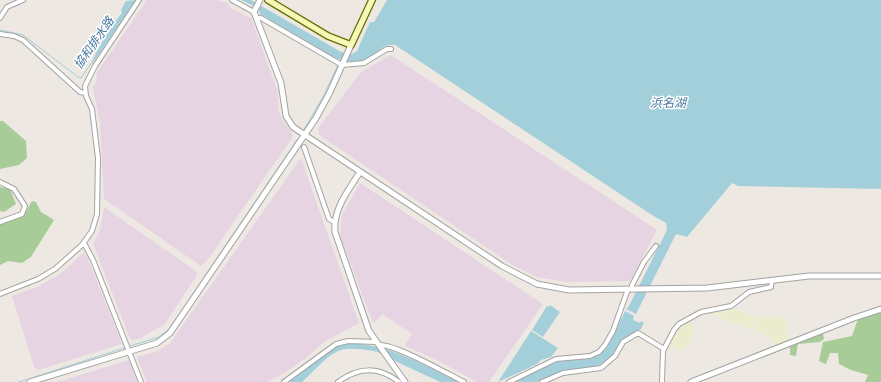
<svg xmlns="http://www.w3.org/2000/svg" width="881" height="382" viewBox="0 0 881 382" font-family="Helvetica,'Noto Sans JP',sans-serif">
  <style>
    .industrial { fill: #e6d4e3 }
    .farmland { fill: #ebeccd }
    .forest { fill: #a8cc97 }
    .water { fill: #a2cfda }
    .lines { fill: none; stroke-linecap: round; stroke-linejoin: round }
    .stream { stroke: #a2cfda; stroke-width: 1 }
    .minor-casing { stroke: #a3a3a3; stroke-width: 6 }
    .tertiary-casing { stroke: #a3a3a3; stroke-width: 7 }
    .secondary-casing { stroke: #666f07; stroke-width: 8 }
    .minor { stroke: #fff; stroke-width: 4 }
    .tertiary { stroke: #fff; stroke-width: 5 }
    .secondary { stroke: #f6f8b5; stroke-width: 5.5 }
    .labels { text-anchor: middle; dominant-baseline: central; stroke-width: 3; stroke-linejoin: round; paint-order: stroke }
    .water-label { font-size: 12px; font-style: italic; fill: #4877a1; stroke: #fff }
  </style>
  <rect width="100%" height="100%" fill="#ede9e2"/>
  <path class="industrial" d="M147 0H216L228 3 230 8 251 18 278 92V110L283 121 292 133V138L206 262 201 266 104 199 100 124 93 87 97 81 96 74Z
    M391 55 657 230 630 281 566 282 537 277 511 264 319 135 318 128 361 72Z
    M301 158 359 323 324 342 306 358 283 374 267 382H147L137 357 155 352 170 343Z
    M360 183 543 304 489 382H477L433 358 407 347 405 345 412 334 382 314 375 323 372 321 340 235 342 215Z
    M104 207 196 271 197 275 165 324 139 339 132 340 129 336 93 244 100 230Z
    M84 252 88 259 122 344 38 370 34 367 12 296 39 286 60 274Z
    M129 360 137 382H57Z"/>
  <path class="farmland" d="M730 307 756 317 752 329 713 315V311Z
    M786 316 788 341 775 346 769 336 755 330 758 318Z
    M691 319 694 329 689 343 682 352 669 345 684 323Z"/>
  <path class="forest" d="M0 121H3L26 141 27 158 19 165 0 169Z
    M0 187 10 189 16 204 4 212 0 211Z
    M32 201 36 202 41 212 54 220 31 257 22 263 8 261 0 265V223L25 213Z
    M881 312V382H865L868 375 851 370 839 364 838 353H830L826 364 819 361 823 342 852 336 858 319Z
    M823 333 824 339 820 342 798 344 796 356 790 355V347Z"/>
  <path class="water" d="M136 0 92 64C91 58 117 18 122 13L121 10 126 1Z
    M241 0H251L341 52 352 54 357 51 370 22H374L387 0H881V189L738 186 732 183 687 237 676 234 636 314 626 309 629 306 667 230 666 223 652 215 395 45C381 43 379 54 367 59 355 64 343 61 332 57L260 14 258 8Z
    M550 305 560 312 543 337 532 330 547 306 549 307Z
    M625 311 634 316 633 320 640 323 641 321 644 323 641 329 622 341 610 358 596 367 562 371 537 382H514C528 375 542 367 557 362 574 356 593 362 607 348Z
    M531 331 558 348 551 357 541 360 537 364 498 382Z
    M348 343C388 344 423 364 458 382H440L393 360 391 356C381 357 381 352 374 351 366 350 355 348 346 349 329 351 315 371 302 382H288C308 371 324 346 348 343Z"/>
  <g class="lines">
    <path class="stream" d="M0 30 23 35 78 77 81 78 92 62
      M303 131 324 95 338 65
      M130 346 159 337 169 329 297 140
      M19 382 127 347"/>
    <defs>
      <path id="minor" d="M232 0 254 12
        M0 18 7 7 23 0
        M256 18H261L342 65 364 63 387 49H391
        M0 34 14 36 23 40 80 92 85 93
        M304 147 329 219 334 222
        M0 182 14 189 25 206 22 214 0 222
        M84 243 93 260 141 382
        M632 289V285L644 262 656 246
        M0 294 38 279 55 269 82 245 92 231 97 214 98 158 92 109 86 96 85 86 95 66 139 0
        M379 345C394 343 448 374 464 382
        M284 382 336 344 348 341 376 342
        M338 382C358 367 379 366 399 382
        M509 382 556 359 590 356 599 352 605 345 613 331 628 289
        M542 382 563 373 601 368 615 356 623 342 638 333 664 349
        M662 382 663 351 674 330 679 324 701 312 731 306 749 292 771 287 772 280"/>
      <path id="tertiary" d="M260 0 254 12 281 83 286 116 293 127 502 266 537 284 569 290 707 288 809 276H881
        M360 172C348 191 333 209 335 232L369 331 405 382
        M30 382 157 343 170 333 316 118 330 92 351 45
        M691 382 854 318 881 309"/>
      <path id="secondary" d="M268 0 328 36 351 45 372 0"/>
    </defs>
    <use href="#minor" class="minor-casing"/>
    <use href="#tertiary" class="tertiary-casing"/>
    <use href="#secondary" class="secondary-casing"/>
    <use href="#minor" class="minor"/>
    <use href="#tertiary" class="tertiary"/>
    <use href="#secondary" class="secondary"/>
  </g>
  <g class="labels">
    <g class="water-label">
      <text transform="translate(94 43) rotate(-55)">協和排水路</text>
      <text x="668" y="103">浜名湖</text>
    </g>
  </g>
</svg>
